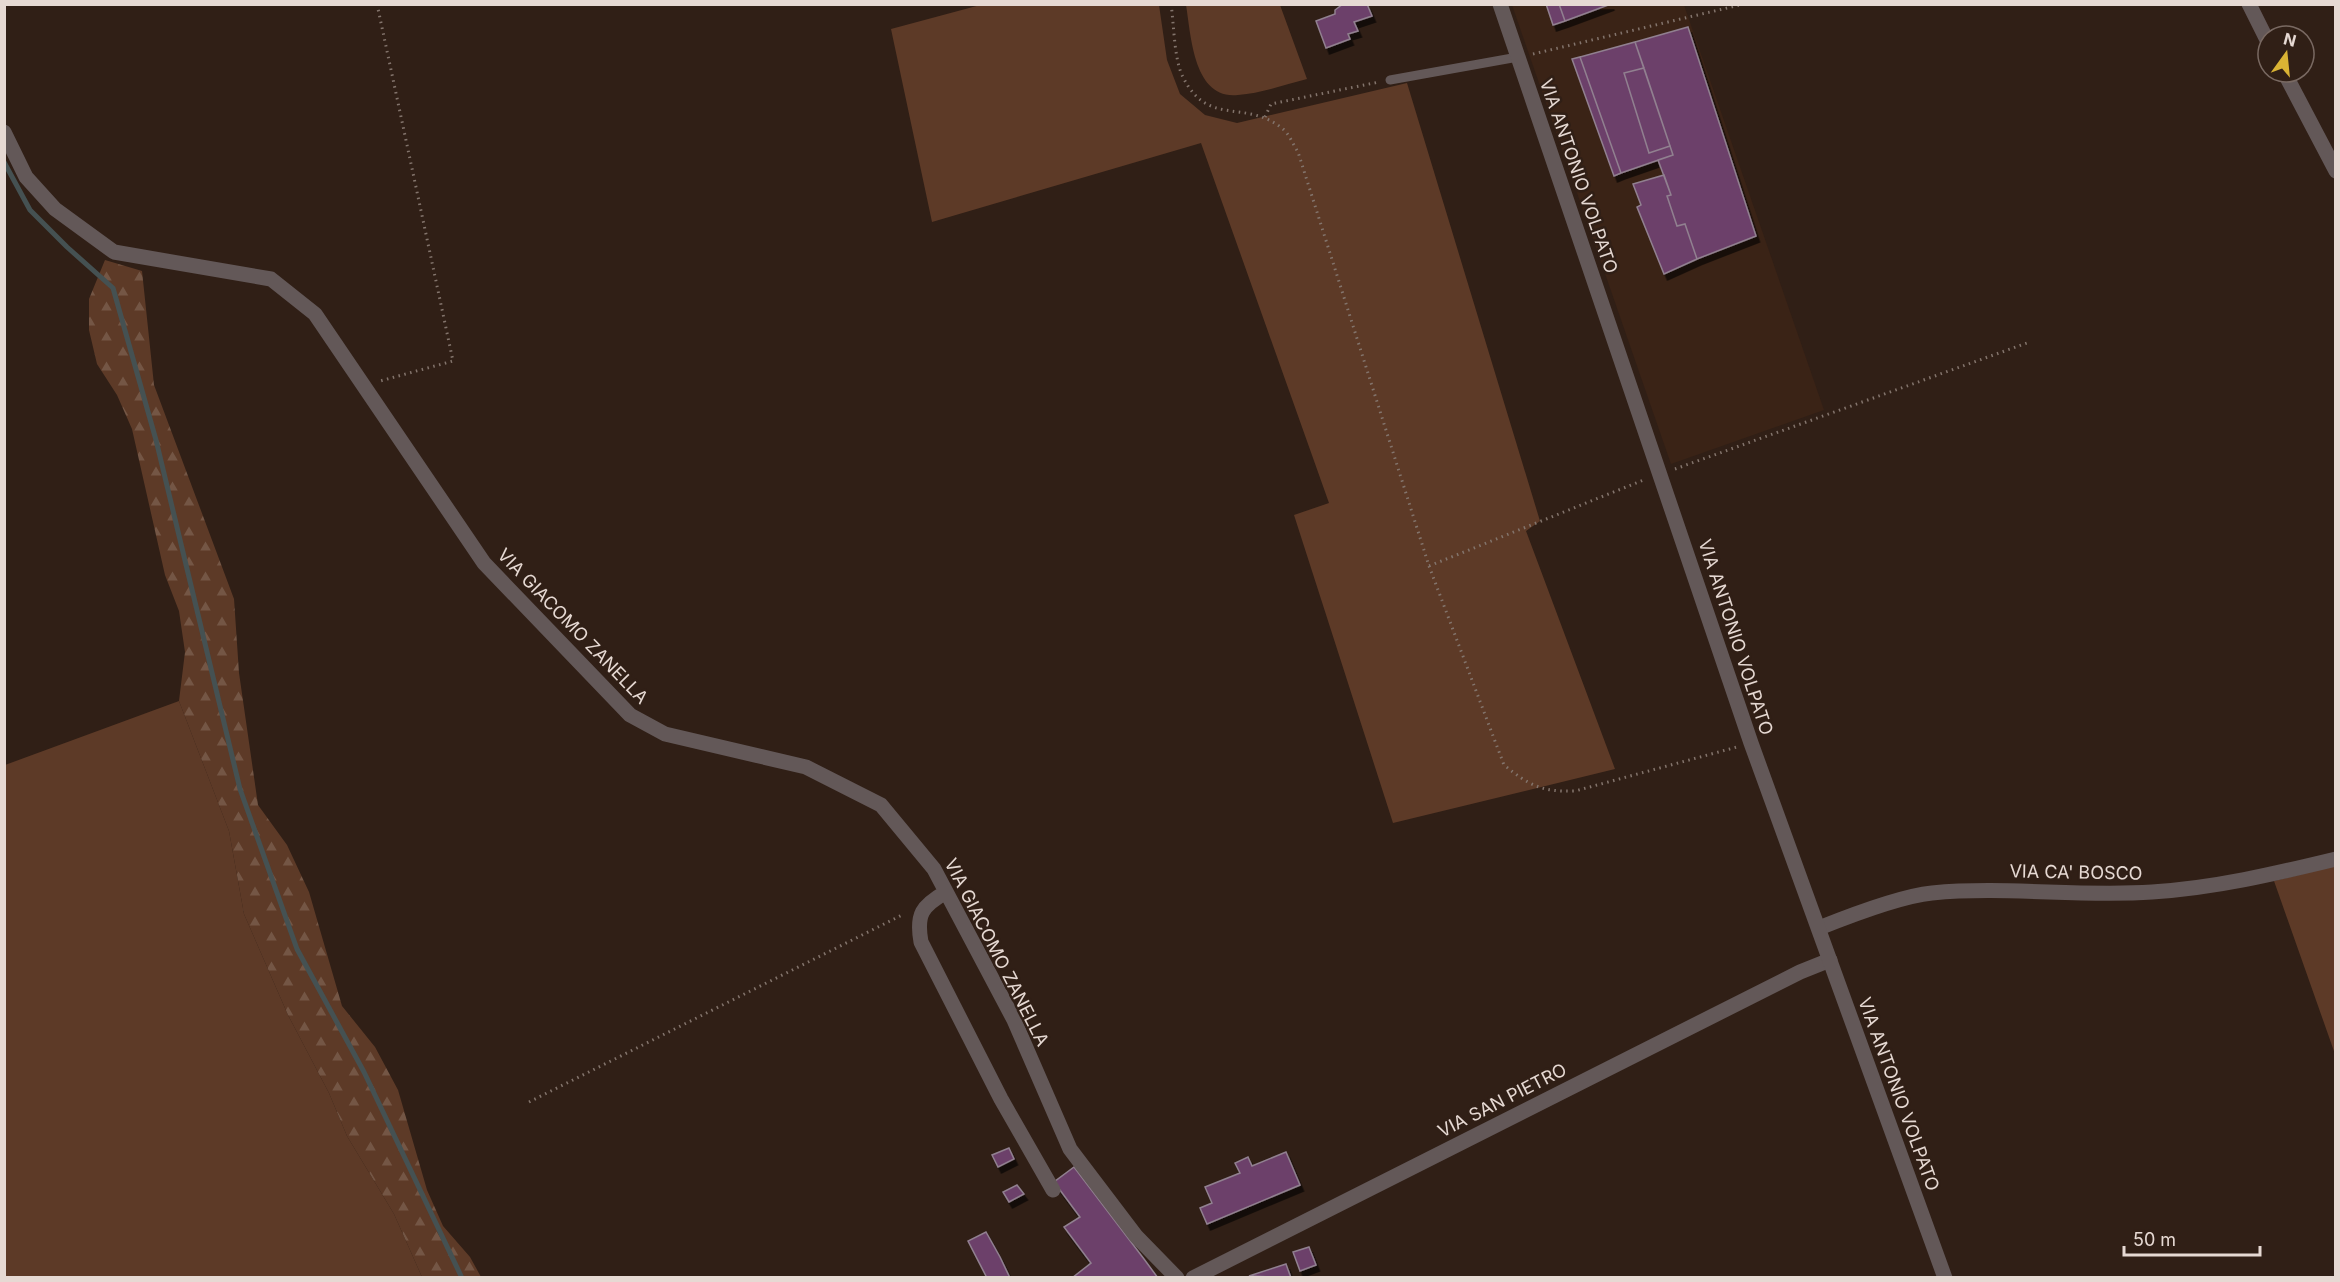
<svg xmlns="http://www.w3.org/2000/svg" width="2340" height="1282" viewBox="0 0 2340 1282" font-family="Inter,sans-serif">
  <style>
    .built { fill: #3a2316 }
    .grass { fill: #5d3a27 }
    .forest { fill: url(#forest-firs) }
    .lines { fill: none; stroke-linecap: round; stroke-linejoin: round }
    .stream { stroke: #455152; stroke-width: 5 }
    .building { fill: #6c416a; stroke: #918090; stroke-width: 1.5; filter: url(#shadow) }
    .path { stroke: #83746c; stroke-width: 3; stroke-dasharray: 1.5 4.5; stroke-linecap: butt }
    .service { stroke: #635858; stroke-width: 9 }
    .minor { stroke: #635858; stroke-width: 15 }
    .tertiary { stroke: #635858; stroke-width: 15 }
    .labels { text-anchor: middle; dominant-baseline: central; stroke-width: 5; stroke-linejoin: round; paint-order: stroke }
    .street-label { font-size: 18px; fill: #e6d9d3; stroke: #301f16 }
  </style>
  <defs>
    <pattern id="forest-firs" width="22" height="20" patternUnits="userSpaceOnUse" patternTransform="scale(1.5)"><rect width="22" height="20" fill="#5d3a27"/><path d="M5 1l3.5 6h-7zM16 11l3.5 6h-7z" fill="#745645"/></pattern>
    <filter id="shadow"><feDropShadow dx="3.5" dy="6" stdDeviation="0" flood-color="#0009"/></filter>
  </defs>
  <rect width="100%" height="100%" fill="#301f16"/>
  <path class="built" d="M1512 5H1684L1824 410 1671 464Z"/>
  <path class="grass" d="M984 4 1159 5 1167 60 1180 94 1205 115 1237 123 1407 83 1540 521 1526 531 1615 769 1393 823 1294 515 1329 503 1201 143 932 222 891 29Z
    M1186 5H1280L1307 79C1284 85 1261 93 1238 95 1193 100 1191 34 1186 5Z
    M179 701 229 831 244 914 288 1015 329 1093 347 1136 394 1214 422 1277 5 1278V765Z
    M2335 866V1054L2274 881Z"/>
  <path class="forest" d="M105 260 142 271 154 385 234 599 239 673 258 805 287 845 309 892 342 1006 375 1047 398 1090 427 1190 443 1226 470 1257 481 1277H422L394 1214 347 1136 329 1093 288 1015 244 914 229 831 179 701 185 652 179 611 165 575 132 429 117 395 97 364 89 330V299Z"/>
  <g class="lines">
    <path class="stream" d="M4 162 30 210 67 247 113 288 156 440 240 789 297 949 364 1072 462 1278"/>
  </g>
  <path class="building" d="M1343 4H1367L1372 16 1354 22 1358 31 1348 34 1350 39 1326 48 1316 21 1335 14V10Z
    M1546 4H1559L1565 21 1553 25Z
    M1559 4H1611L1565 21Z
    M1688 27 1756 236 1697 259 1685 224 1677 226 1667 196 1671 195 1658 160 1673 155 1635 42Z
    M1635 42 1644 68 1624 73 1649 153 1670 146 1673 155 1621 173 1580 57Z
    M1580 57 1621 173 1614 176 1572 59Z
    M1644 68 1670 146 1649 153 1624 73Z
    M1664 175 1671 195 1667 196 1677 226 1685 224 1697 259 1664 274 1637 207 1641 205 1633 184Z
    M1009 1148 1014 1159 998 1167 992 1155Z
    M1286 1152 1300 1185 1207 1224 1200 1208 1212 1203 1205 1187 1240 1173 1235 1163 1248 1157 1252 1166Z
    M1074 1167 1144 1259 1158 1278H1072L1091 1263 1064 1227 1080 1217 1054 1182Z
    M1017 1185 1024 1194 1009 1202 1003 1192Z
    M986 1232 1000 1257 1010 1278H987L968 1241Z
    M1309 1247 1316 1265 1300 1271 1293 1252Z
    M1286 1264 1291 1278 1249 1276Z"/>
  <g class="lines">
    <path class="path" d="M377 4 453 361 380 381
      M1171 4C1174 24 1174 60 1183 77 1208 128 1245 98 1283 129 1289 134 1293 144 1298 152L1429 566 1646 479
      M1533 54 1744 4
      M1265 117 1271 104 1379 82
      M1675 469 2027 343
      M1429 566 1504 765C1530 786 1542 792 1575 791L1737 747
      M529 1102 904 914"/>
    <path class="service" d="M1390 80 1518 57"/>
    <path class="minor" d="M2249 4 2268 42
      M2284 72 2336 171
      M4 132 26 177 55 209 114 252 271 279 315 314 484 563 630 715 665 734 806 767 881 805 934 869 1014 1020 1070 1149 1136 1236 1177 1278
      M946 892C922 906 916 914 921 942L1001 1099 1053 1190
      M1819 928C1849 916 1901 896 1932 893 2005 886 2079 897 2152 892 2215 888 2274 874 2336 859
      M1193 1278 1800 972 1830 960"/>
    <path class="tertiary" d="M1500 4 1751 743 1945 1278"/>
  </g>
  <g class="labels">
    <g class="street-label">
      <text transform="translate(1579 176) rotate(71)">VIA ANTONIO VOLPATO</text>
      <text transform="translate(573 626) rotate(46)">VIA GIACOMO ZANELLA</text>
      <text transform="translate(1736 637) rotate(72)">VIA ANTONIO VOLPATO</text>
      <text transform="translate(2076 872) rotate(1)">VIA CA' BOSCO</text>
      <text transform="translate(997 952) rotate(63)">VIA GIACOMO ZANELLA</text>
      <text transform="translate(1899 1094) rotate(70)">VIA ANTONIO VOLPATO</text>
      <text transform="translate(1502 1100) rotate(-27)">VIA SAN PIETRO</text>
    </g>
  </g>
  <rect width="2340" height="1282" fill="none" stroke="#e6d9d3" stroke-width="12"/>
  <g transform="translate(2286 54) rotate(15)"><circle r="28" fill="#301f16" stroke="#796962" stroke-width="1.5"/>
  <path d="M0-4.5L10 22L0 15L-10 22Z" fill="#d9b334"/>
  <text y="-9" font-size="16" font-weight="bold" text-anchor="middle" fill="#e6d9d3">N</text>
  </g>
  <path d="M2124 1246v9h136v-9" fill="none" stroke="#e6d9d3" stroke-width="3"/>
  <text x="2133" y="1246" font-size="18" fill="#e6d9d3" stroke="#301f16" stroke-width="4.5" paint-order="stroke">50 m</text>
</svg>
